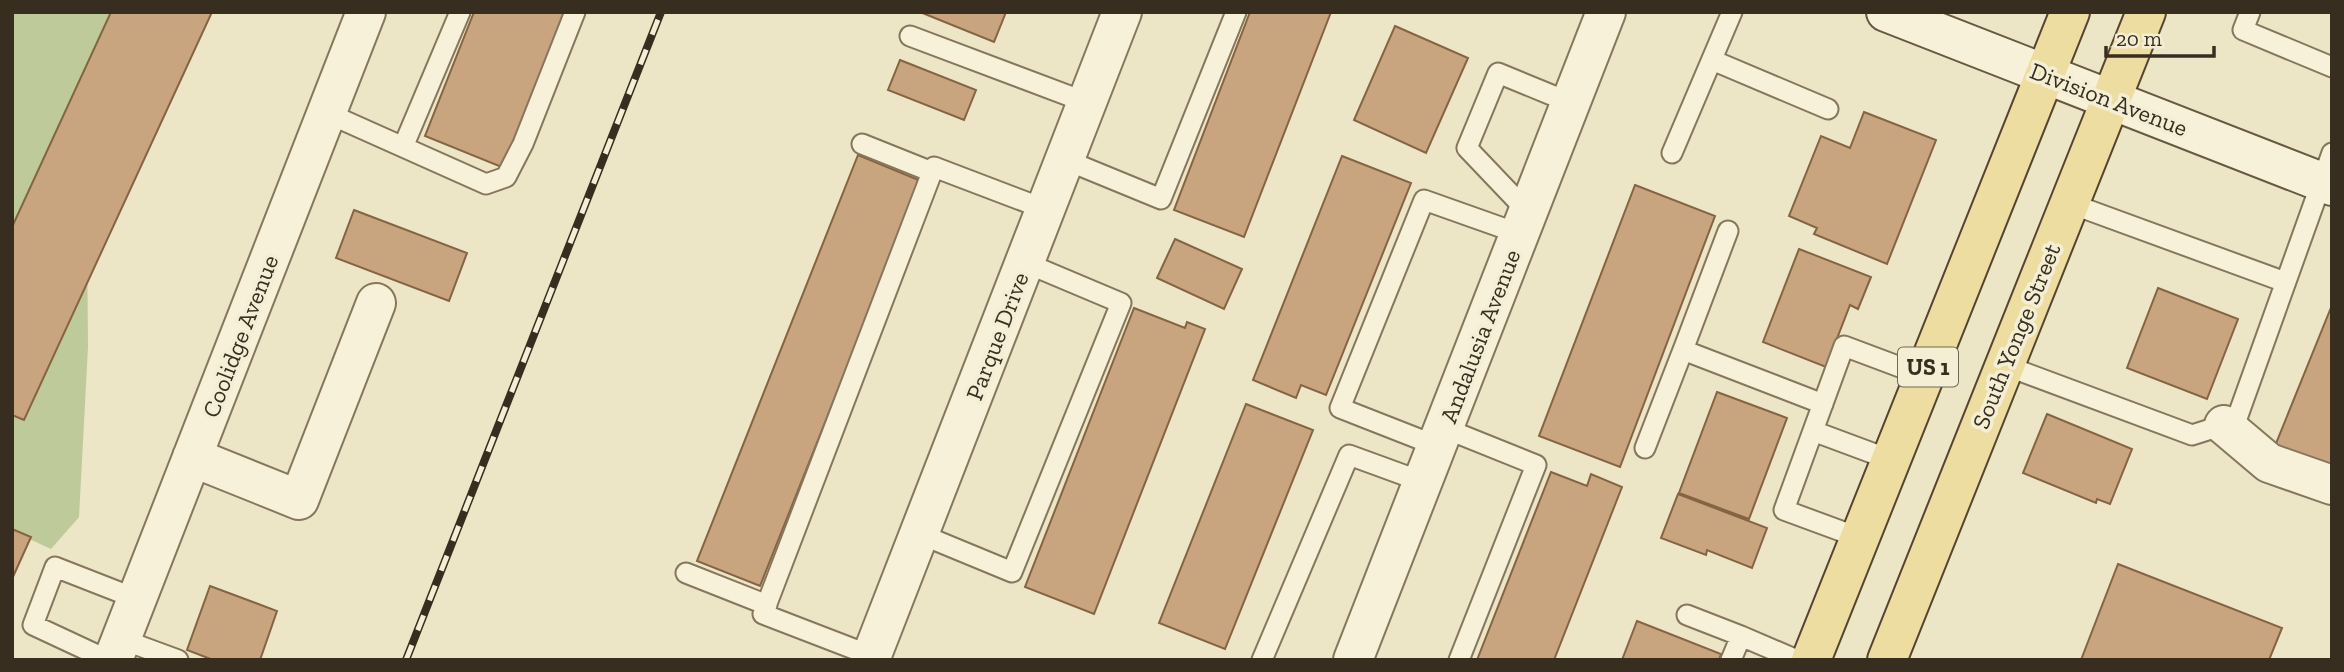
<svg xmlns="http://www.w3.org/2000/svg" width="2344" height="672" viewBox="0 0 2344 672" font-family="'Zilla Slab',serif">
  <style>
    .green { fill: #bfca9a }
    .building { fill: #c8a57e; stroke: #846443; stroke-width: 2 }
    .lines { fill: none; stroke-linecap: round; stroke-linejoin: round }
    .lane-casing { stroke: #86775c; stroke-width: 23 }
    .street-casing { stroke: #86775c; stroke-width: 42 }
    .secondary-casing { stroke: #685840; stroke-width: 42 }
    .primary-casing { stroke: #554530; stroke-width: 42 }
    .lane { stroke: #f7f1d9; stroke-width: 19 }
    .street { stroke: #f7f1d9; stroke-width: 38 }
    .secondary { stroke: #f7f1d9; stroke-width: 38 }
    .primary { stroke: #eddda0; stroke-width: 38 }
    .rail-casing { stroke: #372e20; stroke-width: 8 }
    .rail { stroke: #f4eed5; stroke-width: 5; stroke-dasharray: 16; stroke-linecap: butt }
    .labels { text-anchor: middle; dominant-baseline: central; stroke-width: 7; stroke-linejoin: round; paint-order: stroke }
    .shield { fill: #f4eed5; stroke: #706856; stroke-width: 2 }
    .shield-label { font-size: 23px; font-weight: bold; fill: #372e20 }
    .street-label { font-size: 24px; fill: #372e20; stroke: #f4eed5 }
  </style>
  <rect width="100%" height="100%" fill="#ece5c6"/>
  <path class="green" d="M12 12H129L86 118 88 347 79 517 51 549 12 531Z"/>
  <path class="building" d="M111 12H212L24 420 12 415V227Z
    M474 12H566L504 168 425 136Z
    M920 12H1006L994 42Z
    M1250 12H1331L1244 237 1174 210Z
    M1395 26 1468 58 1426 153 1354 120Z
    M900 60 976 90 964 120 888 90Z
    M1864 112 1936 140 1887 264 1814 234 1817 228 1789 216 1821 136 1850 148Z
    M858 155 921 181 760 586 697 561Z
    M1342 156 1411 183 1326 395 1301 385 1296 398 1253 380Z
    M1635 185 1715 216 1620 467 1539 436Z
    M354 210 467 253 449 301 336 258Z
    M1175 239 1242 269 1224 309 1157 278Z
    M1799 249 1871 277 1858 309 1850 305 1826 367 1763 342Z
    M2158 288 2238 319 2207 399 2127 368Z
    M2332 305V469L2275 446Z
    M1134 308 1185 328 1187 322 1205 329 1094 614 1025 587Z
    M1717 392 1787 418 1749 519 1679 493Z
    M1246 404 1313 430 1225 649 1159 623Z
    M2047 414 2132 449 2110 504 2097 499 2096 503 2023 473Z
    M1551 472 1587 486 1591 474 1622 487 1554 660H1477Z
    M1678 494 1767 528 1752 568 1707 550 1706 555 1661 538Z
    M12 529 31 537 12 579Z
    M2118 564 2282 628 2269 660H2081Z
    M210 586 277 611 260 660H213L187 650Z
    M1637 621 1721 654 1719 660H1622Z"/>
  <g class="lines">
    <defs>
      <path id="lane" d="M2250 12 2243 30 2332 67
        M910 36 1088 103
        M1712 60 1828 109
        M327 113 486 184 506 177 523 144 575 12
        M862 144 932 172
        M403 147 460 12
        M1672 153 1732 12
        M1066 160 1161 199 1236 12
        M2069 203 2285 282
        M1528 212 1467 148 1498 73 1571 103
        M1728 231 1683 350 1823 404
        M2004 365 2192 435 2236 421 2332 153
        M1444 428 1536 465 1459 660
        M1813 431 1891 460
        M1437 446 1340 408 1424 200 1520 234
        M1645 448 1683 350
        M920 534 1012 572 1121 303 1026 263
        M1860 538 1784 510 1844 346 1924 376
        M686 573 767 605
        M1687 615 1741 636
        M121 639 178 660
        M872 656 763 614 934 167 1047 210
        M108 660 33 625 55 567 137 599
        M1262 660 1349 455 1423 482
        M1731 660 1741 636 1797 660"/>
      <path id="street" d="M2224 425 2269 463 2332 485
        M192 457 299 500 376 303
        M113 660 366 12
        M870 660 1122 12
        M1353 660 1606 12"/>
      <path id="secondary" d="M1886 12 2332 186"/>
      <path id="primary" d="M1811 660 2070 12
        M1887 660 2146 12"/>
    </defs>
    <use href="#lane" class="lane-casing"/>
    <use href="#street" class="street-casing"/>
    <use href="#secondary" class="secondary-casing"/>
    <use href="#primary" class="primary-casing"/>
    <use href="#lane" class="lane"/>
    <use href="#street" class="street"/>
    <use href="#secondary" class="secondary"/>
    <use href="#primary" class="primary"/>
    <defs>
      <path id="rail" d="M406 660 661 12"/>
    </defs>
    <use href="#rail" class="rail-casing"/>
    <use href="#rail" class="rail"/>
  </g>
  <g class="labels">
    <rect class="shield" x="1898" y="347.5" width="60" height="39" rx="5"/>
    <g class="shield-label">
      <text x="1928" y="367">US 1</text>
    </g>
    <g class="street-label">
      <text transform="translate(2109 99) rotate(21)">Division Avenue</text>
      <text transform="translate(240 336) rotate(-69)">Coolidge Avenue</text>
      <text transform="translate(997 336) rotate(-69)">Parque Drive</text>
      <text transform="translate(1480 336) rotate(-69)">Andalusia Avenue</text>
      <text transform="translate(2016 336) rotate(-68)">South Yonge Street</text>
    </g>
  </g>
  <rect width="2344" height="672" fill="none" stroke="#372e20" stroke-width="28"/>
  <path d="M2106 46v10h108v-10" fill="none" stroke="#372e20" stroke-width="3.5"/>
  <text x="2116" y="46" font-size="21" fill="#372e20" stroke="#f4eed5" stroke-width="5" paint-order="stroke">20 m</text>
</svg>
